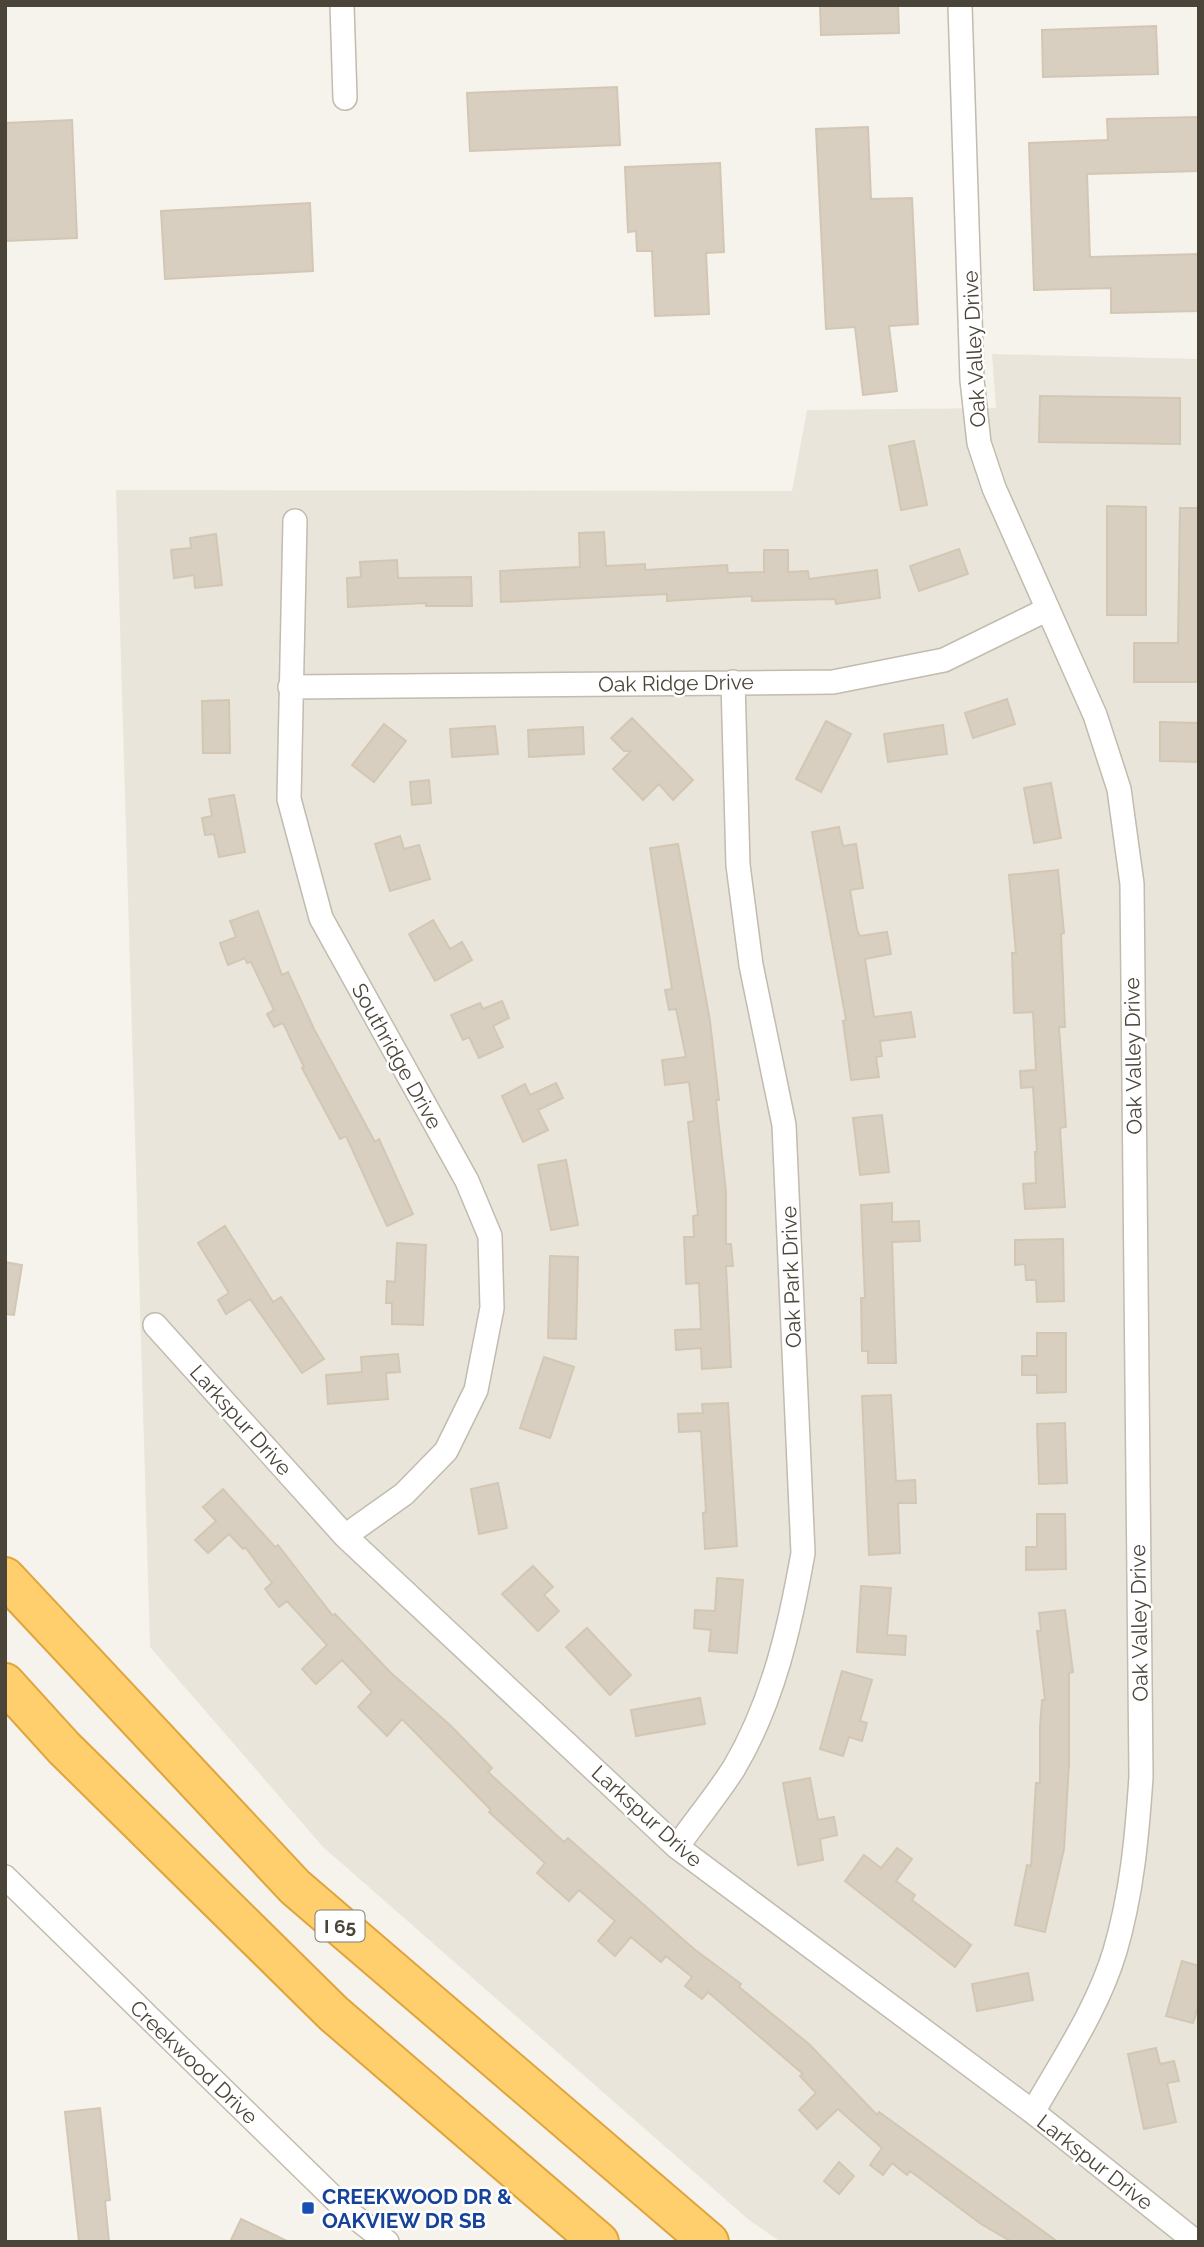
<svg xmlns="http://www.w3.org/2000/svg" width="1204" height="2247" viewBox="0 0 1204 2247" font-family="Raleway,sans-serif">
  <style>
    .residential { fill: #eae5da }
    .building { fill: #d8cfc1; stroke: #d3c7b4; stroke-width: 2 }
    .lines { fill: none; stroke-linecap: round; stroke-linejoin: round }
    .street-casing { stroke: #c2bbae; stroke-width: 26 }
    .highway-casing { stroke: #e0a43c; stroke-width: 42 }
    .street { stroke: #fff; stroke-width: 23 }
    .highway { stroke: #ffcf6e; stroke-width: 38 }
    .transit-dot { fill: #1a4fb4; stroke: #fff; stroke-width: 2.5 }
    .labels { text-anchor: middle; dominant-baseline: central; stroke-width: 5; stroke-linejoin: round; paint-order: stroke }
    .shield { fill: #fff; stroke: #817c74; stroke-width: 2 }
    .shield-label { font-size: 19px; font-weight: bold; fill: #4b4439 }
    .street-label { font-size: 21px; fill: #4b4439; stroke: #fff }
    .transit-label { font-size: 21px; font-weight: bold; fill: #164399; stroke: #fff; text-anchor: start }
  </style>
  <rect width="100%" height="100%" fill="#f6f3ec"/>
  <path class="residential" d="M992 354 1199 359V2242H781L749 2220 323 1847 150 1647 116 490 792 491 807 410 996 408Z"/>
  <path class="building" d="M820 5H898L899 33 821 35Z
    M1156 26 1158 74 1043 77 1042 30Z
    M617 87 620 145 470 151 467 93Z
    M1199 117V171L1087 174 1090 257 1199 254V311L1111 313V288L1034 290 1029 143 1108 140 1107 119Z
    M72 120 77 238 5 241V123Z
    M868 127 871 199 912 198 918 324 889 326 897 391 863 395 855 327 826 329 816 129Z
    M720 163 724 252 706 253 709 314 655 316 652 251H637L636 231 628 232 625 167Z
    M310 203 313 271 165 279 161 211Z
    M1040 396 1180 398V444L1039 442Z
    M914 441 927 505 901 510 889 446Z
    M1107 506 1146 507V615H1107Z
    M1180 508H1199V682H1134V643H1178Z
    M604 532 606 566 645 564V570L727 565 728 573 764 572V550H788V572L808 571 809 579 877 570 880 598 836 604 835 599 752 601V596L667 601V594L501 602 500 571 580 567 579 533Z
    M216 534 222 585 195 588 194 575 174 578 171 550 191 548 190 538Z
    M959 549 968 574 919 591 910 566Z
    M397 560 398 578 471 577 472 606H426V603L348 607 347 578 361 577 360 562Z
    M1007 699 1015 724 973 738 965 713Z
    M229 700 230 753H203L202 701Z
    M632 718 693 780 673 800 659 784 643 800 613 769 631 751H624L611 738Z
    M826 721 851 734 821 792 796 779Z
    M1160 722 1199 723V762L1160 761Z
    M384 724 406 741 374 782 352 765Z
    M943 725 947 754 888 762 884 734Z
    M495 726 498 754 452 757 450 729Z
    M583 727 584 754 529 757 528 730Z
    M429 780 431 803 412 805 410 782Z
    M1051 783 1061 838 1034 843 1024 788Z
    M234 795 245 852 219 857 214 834 205 835 202 818 212 816 209 799Z
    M839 827 843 846 856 844 863 888 850 890 857 930 860 936 887 932 891 954 865 959 874 1017 911 1012 915 1037 880 1041 882 1056 876 1057 879 1077 851 1080 843 1021 846 1020 812 832Z
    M400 836 404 849 419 845 430 879 390 891 375 844Z
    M678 844 710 1021 719 1100H716L726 1192V1244H731L733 1266H726L731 1367 702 1369 701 1348 676 1350 675 1330 701 1329 699 1283 686 1284 684 1237H694L693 1216 698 1215 688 1122 694 1121 689 1082 665 1085 662 1060 686 1057 676 1009 669 1010 665 990 672 989 650 848Z
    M1058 870 1064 933 1061 934 1065 1027H1059L1066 1127 1060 1128 1065 1207 1025 1209 1023 1184 1036 1183 1035 1152H1037L1033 1087 1021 1088 1020 1071 1036 1070 1033 1012 1014 1013 1012 953H1016L1009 875Z
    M258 911 282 975 288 972 314 1029 375 1142 379 1139 413 1214 387 1226 346 1136 340 1139 302 1068 304 1067 283 1023 274 1027 267 1014 274 1010 251 962 247 963 245 958 228 965 220 943 236 937 230 921Z
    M433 920 450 949 462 942 472 960 435 981 409 934Z
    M502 1001 509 1018 493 1026 503 1047 479 1058 469 1037 463 1040 451 1015 480 1003 483 1009Z
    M556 1083 563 1098 538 1110 548 1130 523 1142 502 1096 525 1084 530 1095Z
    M882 1115 889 1172 860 1175 853 1118Z
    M566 1160 578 1225 551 1230 538 1165Z
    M892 1203V1222L919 1221 920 1241 892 1242 896 1363H868V1351H862L861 1298H865L861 1205Z
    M225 1226 273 1302 281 1297 324 1359 302 1373 250 1299 226 1314 218 1300 229 1293 198 1243Z
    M1063 1239 1064 1301 1037 1302 1036 1280H1026L1025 1264 1015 1265V1240Z
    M397 1243 426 1245 423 1325 392 1324V1303H386L387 1281 395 1282Z
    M550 1256 578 1257 576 1339 548 1338Z
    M5 1262 22 1265 14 1315 5 1314Z
    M1037 1333H1066V1392L1037 1393V1375H1022V1356H1037Z
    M398 1354 400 1372 386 1373 388 1399 328 1404 326 1375 362 1372 361 1357Z
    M544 1357 574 1367 550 1438 520 1428Z
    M891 1395 896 1481 915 1480 916 1503H898L900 1553 869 1555 862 1396Z
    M728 1403 737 1546 705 1549 703 1513 706 1512 701 1431 679 1432 678 1414 703 1413 702 1404Z
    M1065 1423 1067 1483 1039 1484 1037 1424Z
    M498 1483 507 1528 479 1534 471 1489Z
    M223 1489 275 1547 278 1545 333 1616 335 1614 391 1673 450 1725 492 1768 488 1772 564 1842 568 1838 694 1949 741 1984 739 1987 809 2044 877 2115 879 2112 1058 2242H1012L981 2224 910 2171 907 2175 892 2163 883 2175 870 2165 882 2148 838 2109 817 2129 799 2110 816 2093 800 2076 803 2074 708 1992 702 1999 685 1986 692 1977 666 1956 661 1962 631 1937 615 1956 598 1941 615 1921 579 1890 569 1901 537 1873 545 1863 489 1812 491 1810 402 1719 387 1736 358 1707 372 1692 342 1660 316 1684 302 1669 327 1645 287 1601 279 1607 265 1589 272 1583 245 1547 243 1549 229 1534 208 1553 195 1540 216 1521 203 1507Z
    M1037 1514H1065L1066 1569 1026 1570V1547H1037Z
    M533 1566 553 1587 544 1595 559 1611 538 1631 502 1594Z
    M717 1578 743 1580 737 1653 709 1651 711 1630 694 1628 695 1610 715 1611Z
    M861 1586 891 1588 887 1635 906 1636 905 1655 857 1652Z
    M1065 1610 1073 1672 1069 1673V1764L1064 1849 1045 1932 1015 1925 1027 1865 1031 1866 1036 1783H1040V1727L1042 1700H1045L1037 1631H1041L1039 1613Z
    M587 1628 631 1675 610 1695 566 1647Z
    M842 1671 872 1680 860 1721 867 1723 862 1741 849 1737 843 1756 820 1749Z
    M700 1698 705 1724 636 1736 631 1710Z
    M810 1778 818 1820 834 1817 837 1835 820 1839 823 1860 798 1865 783 1783Z
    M897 1848 912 1859 896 1881 915 1895 912 1900 971 1945 955 1967 845 1881 864 1855 881 1868Z
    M1182 1961 1199 1966V2004L1193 2023 1166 2016Z
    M1028 1973 1033 2000 977 2011 972 1984Z
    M1156 2048 1160 2064 1174 2061 1179 2081 1167 2083 1176 2122 1144 2129 1128 2054Z
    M100 2108 110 2200 105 2201 109 2242H79L65 2112Z
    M839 2162 854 2176 839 2194 824 2181Z
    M241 2219 289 2242H230Z"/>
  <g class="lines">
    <defs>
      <path id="street" d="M342 5 345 98
        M960 5 972 380 979 443 994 488 1095 715 1119 789 1132 884 1141 1777C1137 1836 1132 1893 1115 1951 1098 2008 1062 2061 1033 2112
        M295 521 289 799 321 918 467 1181 490 1236 492 1308 476 1390 446 1451 404 1494 345 1536
        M290 687 833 682 944 660 1048 609
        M155 1325 345 1536 677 1847 1033 2112 1196 2242
        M677 1847C695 1821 717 1795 734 1768 773 1702 790 1627 803 1553L784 1125 751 965 738 865 733 682
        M5 1877 347 2211 387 2242"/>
      <path id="highway" d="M5 1577 295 1887 709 2242
        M5 1683 64 1748 334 2014 599 2242"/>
    </defs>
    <use href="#street" class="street-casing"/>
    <use href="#highway" class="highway-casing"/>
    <use href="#street" class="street"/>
    <use href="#highway" class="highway"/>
  </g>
  <rect class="transit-dot" x="301" y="2201" width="14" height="14" rx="3.5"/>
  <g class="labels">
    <rect class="shield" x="315.5" y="1910.5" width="49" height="31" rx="5"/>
    <g class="shield-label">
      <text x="340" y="1926">I 65</text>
    </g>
    <g class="street-label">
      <text transform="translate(974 349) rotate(-93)">Oak Valley Drive</text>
      <text transform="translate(676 683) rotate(-1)">Oak Ridge Drive</text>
      <text transform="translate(397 1056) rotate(61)">Southridge Drive</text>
      <text transform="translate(1133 1056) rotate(-91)">Oak Valley Drive</text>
      <text transform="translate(791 1277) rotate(-92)">Oak Park Drive</text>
      <text transform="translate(241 1420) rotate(48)">Larkspur Drive</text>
      <text transform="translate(1139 1623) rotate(-91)">Oak Valley Drive</text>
      <text transform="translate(647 1816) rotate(42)">Larkspur Drive</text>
      <text transform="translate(194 2062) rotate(44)">Creekwood Drive</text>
      <text transform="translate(1095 2162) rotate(38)">Larkspur Drive</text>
    </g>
    <g class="transit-label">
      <text x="322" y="2196">CREEKWOOD DR &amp;<tspan x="322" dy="24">OAKVIEW DR SB</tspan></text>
    </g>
  </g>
  <rect width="1204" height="2247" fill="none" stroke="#4b4439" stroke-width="14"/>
</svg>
